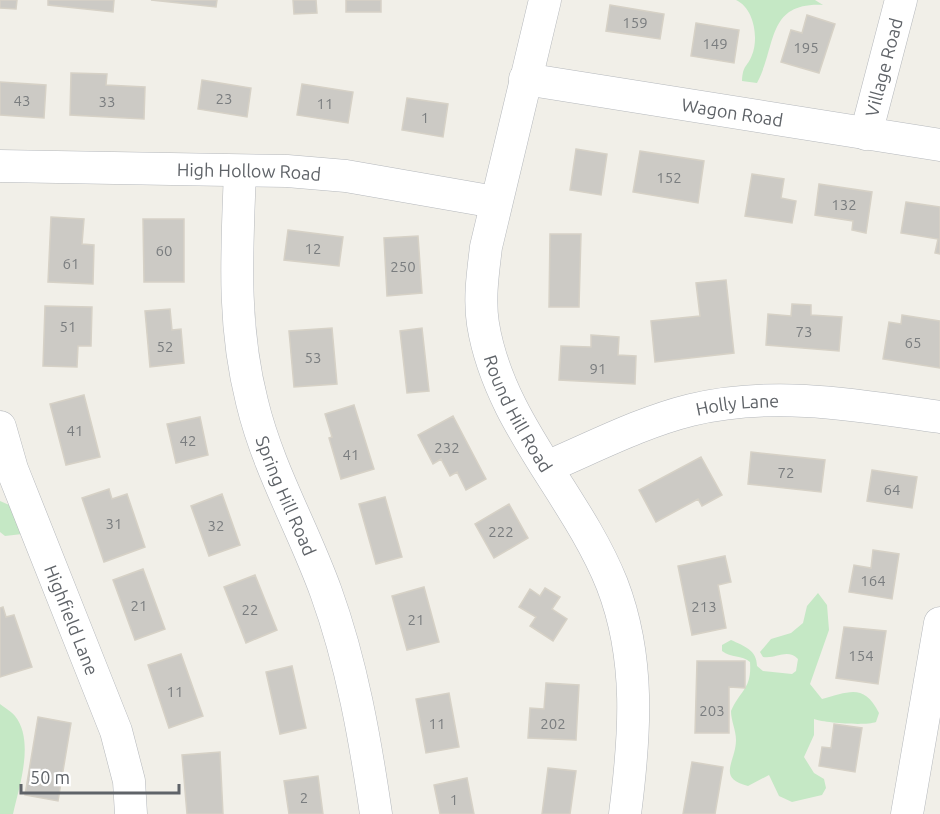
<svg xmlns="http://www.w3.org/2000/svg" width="940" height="814" viewBox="0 0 940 814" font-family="Ubuntu,sans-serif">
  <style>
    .green { fill: #c5e8c5 }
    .building { fill: #cccac5; stroke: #d6d1c6; stroke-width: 1.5 }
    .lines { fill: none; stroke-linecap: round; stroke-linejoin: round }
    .minor-casing { stroke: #b5b8bc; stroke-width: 33 }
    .minor { stroke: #fff; stroke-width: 32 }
    .labels { text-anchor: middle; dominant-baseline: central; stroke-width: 6; stroke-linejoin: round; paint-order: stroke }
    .number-label { font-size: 15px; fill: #7a7d7f }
    .street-label { font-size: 18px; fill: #5f6368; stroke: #fff }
  </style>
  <rect width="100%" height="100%" fill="#f1efe8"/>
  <path class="green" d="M736 0H815L823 5C766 2 777 46 757 83L742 81C743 64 747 68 752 55 759 38 754 8 736 0Z
    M0 501 16 508 22 534 5 536 0 532Z
    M818 593 827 605 829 630 810 684 822 699C849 692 864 683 879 713L876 722C866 726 825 723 814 719V735L804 757 814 773 824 779 826 788 822 795 792 802 779 796 769 775 748 786C716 778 736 762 736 740 736 730 731 721 731 711 740 690 752 689 750 662 742 655 731 658 722 651V645L731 640C744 646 757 650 757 666L763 671 792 674 796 671 798 659C787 648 777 659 763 657L760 652 771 639 791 633 803 623 807 606Z
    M0 704C5 708 12 712 15 716 35 741 19 787 13 814H0Z"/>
  <path class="building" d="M0 0H17L16 9 0 8Z
    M48 0H114L113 12 48 5Z
    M151 0H217L216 7Z
    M293 0H316L317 13 294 14Z
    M346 0H381V12H346Z
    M610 5 664 14 660 39 606 31Z
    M807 15 835 24 819 73 781 62 791 30 802 33Z
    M696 23 739 30 734 63 691 56Z
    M71 73 107 74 106 85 145 87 144 119 70 115Z
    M202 80 251 88 247 117 198 109Z
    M0 82 46 85 44 118 0 115Z
    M302 84 353 92 348 123 297 115Z
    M407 98 448 104 443 137 402 130Z
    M576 149 607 154 601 195 570 190Z
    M640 151 704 161 698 203 633 192Z
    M752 174 784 179 781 198 796 201 792 223 745 216Z
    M819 184 872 192 866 233 852 230 853 221 815 215Z
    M906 202 940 207V254L935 253 938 239 901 233Z
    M51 217 84 219 82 244 94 245 93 284 48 282Z
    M143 219H184V282H144Z
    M288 230 343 237 339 266 284 260Z
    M550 234H581L579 307H549Z
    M418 236 422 293 387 296 384 238Z
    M726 280 734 353 655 362 651 321 700 316 696 283Z
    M792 304 811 305V315L842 317 839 351 766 345 768 314 791 316Z
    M45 306 92 307 91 346H78L77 367 43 366Z
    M170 309 172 330 181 329 184 363 150 367 145 311Z
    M902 315 940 321V368L883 359 889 322 901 324Z
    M332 328 337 384 294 387 289 331Z
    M422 328 429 391 407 393 400 331Z
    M591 335 619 337 618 355 636 356 635 384 559 380 561 346 591 347Z
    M84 395 100 457 66 465 50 404Z
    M354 405 374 469 341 479 329 438 332 437 325 414Z
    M453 416 486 479 466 490 457 472 450 476 441 459 433 464 418 435Z
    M200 417 208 455 176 463 167 424Z
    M751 452 825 460 821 492 748 484Z
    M701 457 722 495 702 506 698 499 656 522 639 490Z
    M872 470 917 477 912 508 867 501Z
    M109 489 112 499 127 494 145 547 104 562 82 498Z
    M222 494 240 545 209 556 191 506Z
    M385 497 402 557 376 564 359 504Z
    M509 504 528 538 494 558 475 524Z
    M873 550 899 554 892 599 849 592 854 565 871 568Z
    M725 556 731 582 718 585 726 628 692 635 678 566Z
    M143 569 165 629 135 640 113 580Z
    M255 575 277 630 246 643 224 587Z
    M424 587 439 642 407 650 392 596Z
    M545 588 560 597 552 609 567 619 553 641 530 626 536 617 519 607 530 589 540 596Z
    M3 607 6 617 14 615 32 667 0 677V608Z
    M844 627 886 631 878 684 836 678Z
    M181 654 203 716 169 728 148 665Z
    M697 661H745V688L729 687V733H695Z
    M292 666 306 728 280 734 266 672Z
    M546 683 579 685 576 740 528 738 530 708 544 709Z
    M449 693 459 747 426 753 416 699Z
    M38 717 71 723 58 801 25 795Z
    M834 724 862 728 855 772 819 766 822 747 831 748Z
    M220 752 223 814H187L182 755Z
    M692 762 723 767 715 814H683Z
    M548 768 576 771 570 814H542Z
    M318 776 323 814H289L284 781Z
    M467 778 474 814H440L434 785Z"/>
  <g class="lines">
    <defs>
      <g id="minor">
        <path id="s1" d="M545 0 486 247C483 272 479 299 483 324 499 423 576 494 612 584 641 659 635 736 625 814"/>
        <path id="s2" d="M525 79 940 145"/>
        <path id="s3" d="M866 134 901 0"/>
        <path id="s4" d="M0 166 287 171 346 176 495 202"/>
        <path id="s5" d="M240 171C237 251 232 323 252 402 268 469 303 528 326 592 352 664 365 739 376 814"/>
        <path id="s6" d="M0 427 12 469 116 731 129 781 131 814"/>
        <path id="s7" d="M547 467C594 447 642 422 691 410 774 390 857 405 940 417"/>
        <path d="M907 814 940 623"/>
      </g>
    </defs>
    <use href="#minor" class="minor-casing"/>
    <use href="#minor" class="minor"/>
  </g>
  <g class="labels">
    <g class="number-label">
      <text x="635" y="22">159</text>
      <text x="715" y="43">149</text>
      <text x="806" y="47">195</text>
      <text x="224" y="98">23</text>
      <text x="22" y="100">43</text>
      <text x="107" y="101">33</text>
      <text x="325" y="103">11</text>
      <text x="425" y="117">1</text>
      <text x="669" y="177">152</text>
      <text x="844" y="204">132</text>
      <text x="313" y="248">12</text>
      <text x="164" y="250">60</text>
      <text x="71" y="263">61</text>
      <text x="403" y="266">250</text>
      <text x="68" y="326">51</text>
      <text x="804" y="331">73</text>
      <text x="913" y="342">65</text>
      <text x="165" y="346">52</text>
      <text x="313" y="357">53</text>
      <text x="598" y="368">91</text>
      <text x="75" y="430">41</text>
      <text x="188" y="440">42</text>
      <text x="447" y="447">232</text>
      <text x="351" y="454">41</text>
      <text x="786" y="472">72</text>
      <text x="892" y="489">64</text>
      <text x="114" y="523">31</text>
      <text x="216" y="525">32</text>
      <text x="501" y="531">222</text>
      <text x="873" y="580">164</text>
      <text x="139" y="605">21</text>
      <text x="704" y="606">213</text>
      <text x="250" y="609">22</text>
      <text x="416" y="619">21</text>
      <text x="861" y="655">154</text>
      <text x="175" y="691">11</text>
      <text x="712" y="710">203</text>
      <text x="437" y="723">11</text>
      <text x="553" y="723">202</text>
      <text x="304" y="797">2</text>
      <text x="454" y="799">1</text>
    </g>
    <g class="street-label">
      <text stroke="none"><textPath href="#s3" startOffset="69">Village Road</textPath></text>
      <text stroke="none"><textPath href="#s2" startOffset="210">Wagon Road</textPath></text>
      <text stroke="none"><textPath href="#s4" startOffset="249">High Hollow Road</textPath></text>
      <text stroke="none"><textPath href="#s7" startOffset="202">Holly Lane</textPath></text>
      <text stroke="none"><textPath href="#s1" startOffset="428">Round Hill Road</textPath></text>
      <text stroke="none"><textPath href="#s5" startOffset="332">Spring Hill Road</textPath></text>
      <text stroke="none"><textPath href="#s6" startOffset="206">Highfield Lane</textPath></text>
    </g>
  </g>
  <path d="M21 784v9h158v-9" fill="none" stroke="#5f6368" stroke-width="3"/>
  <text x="30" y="784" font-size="18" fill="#5f6368" stroke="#ffffff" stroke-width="4.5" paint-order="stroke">50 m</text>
</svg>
